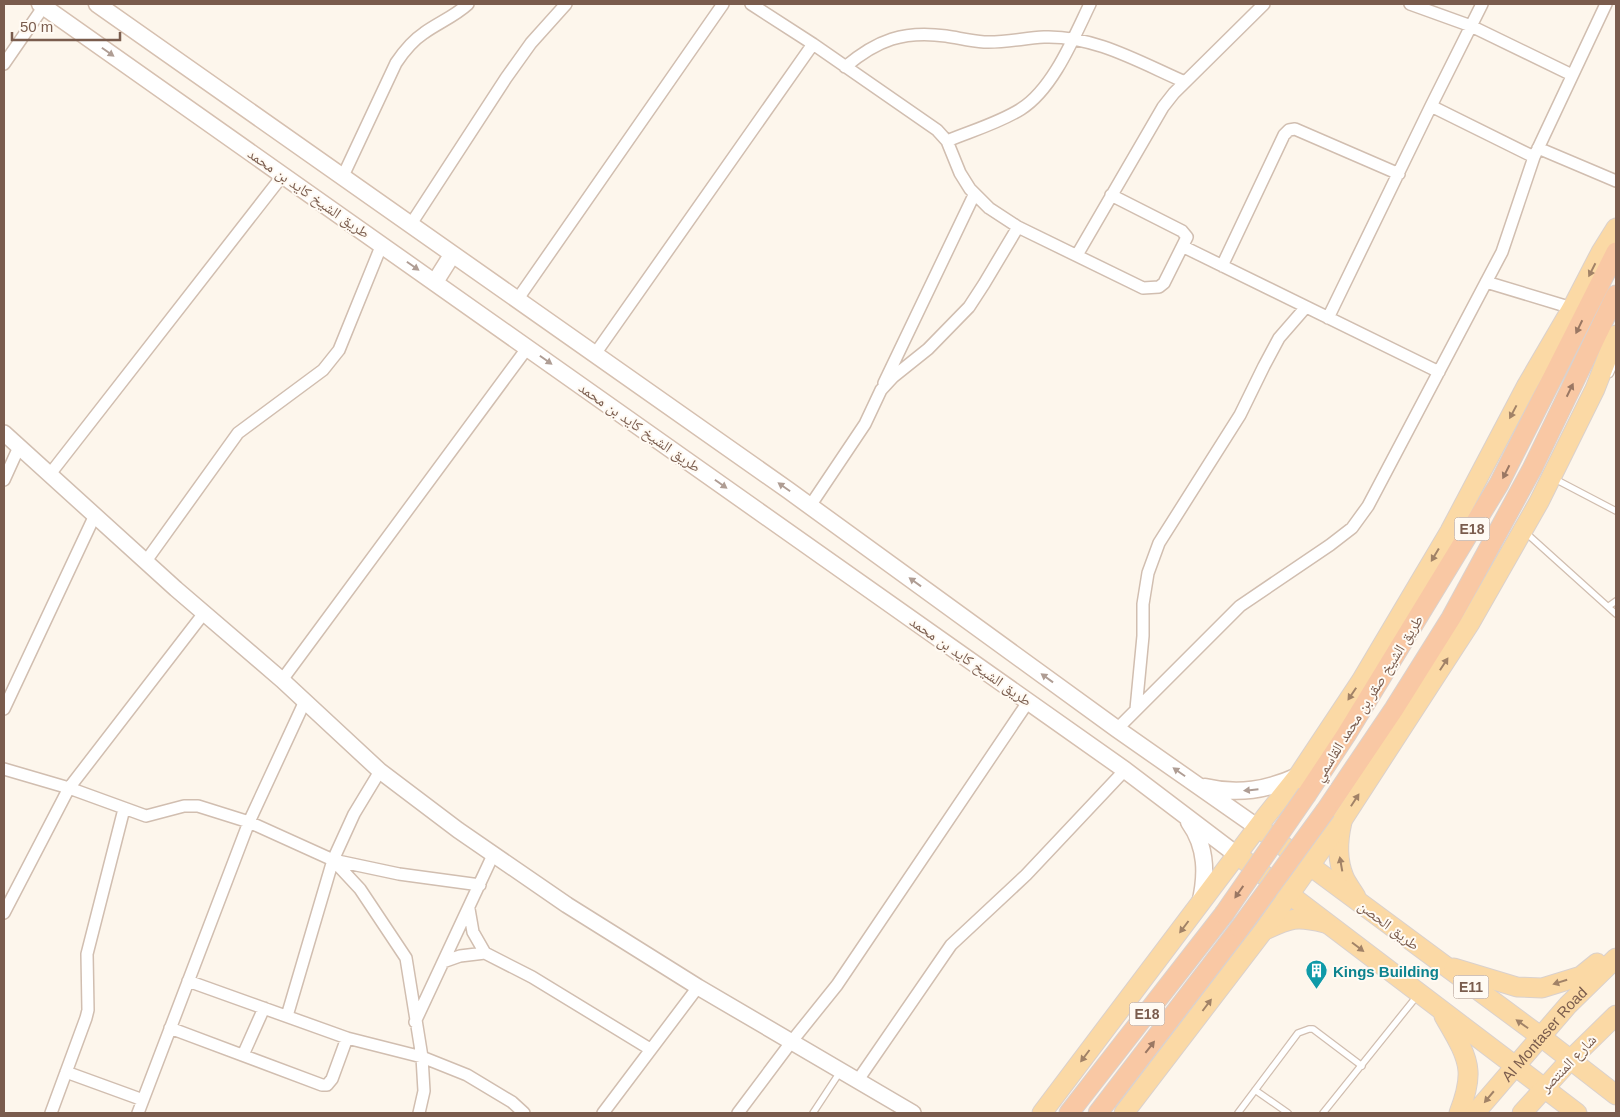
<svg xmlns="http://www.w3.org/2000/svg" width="1620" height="1117" viewBox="0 0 1620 1117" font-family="Helvetica,'Noto Naskh Arabic',sans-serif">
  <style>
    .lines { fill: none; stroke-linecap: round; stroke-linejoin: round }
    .service-casing { stroke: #d1beb0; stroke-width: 8 }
    .minor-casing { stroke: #d1beb0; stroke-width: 14 }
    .tertiary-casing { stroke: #d1beb0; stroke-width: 18 }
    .secondary-casing { stroke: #d6c0b0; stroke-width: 19 }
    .primary-casing { stroke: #dad1cd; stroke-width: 21 }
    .trunk-casing { stroke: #dad1cd; stroke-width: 21 }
    .service { stroke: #fff; stroke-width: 5.5 }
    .minor { stroke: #fff; stroke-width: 11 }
    .tertiary { stroke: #fff; stroke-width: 15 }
    .secondary { stroke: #fff; stroke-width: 16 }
    .primary { stroke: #fbd9a5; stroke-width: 19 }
    .trunk { stroke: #f9c8a4; stroke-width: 19 }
    .trunk-bridge-casing { stroke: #dad1cd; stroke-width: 21; stroke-linecap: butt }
    .trunk-bridge { stroke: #f9c8a4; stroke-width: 19 }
    .oneway { fill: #af9d94 }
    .oneway2 { fill: #a18267 }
    .oneway3 { fill: #9a7763 }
    .labels { text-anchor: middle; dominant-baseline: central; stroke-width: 4; stroke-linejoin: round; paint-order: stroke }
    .shield { fill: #fffaf3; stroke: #a28b7f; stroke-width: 1 }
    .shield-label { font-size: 14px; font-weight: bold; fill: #7a5c4d }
    .street-label { font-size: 15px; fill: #7a5c4d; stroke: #fffaf3 }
    .culture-label { font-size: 15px; font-weight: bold; fill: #0d838f; stroke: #fffaf3; text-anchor: start }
  </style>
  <rect width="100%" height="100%" fill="#fdf6ec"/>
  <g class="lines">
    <defs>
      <path id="service" d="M1610 374 1616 361
        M1553 478 1616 511
        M1525 532 1616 614
        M1609 606 1616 601
        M1255 1090 1288 1113
        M813 1113 840 1072
        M1238 1113 1298 1033 1309 1029H1313L1362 1066
        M1323 1113 1417 996"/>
      <path id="minor" d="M751 4 813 44 937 130 947 141 960 173 970 189 989 208 1018 227 1143 288 1159 287 1164 283 1187 237 1182 231 1111 195
        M1410 4 1471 26 1572 75
        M4 64 44 6
        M845 67C877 40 904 30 946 36 959 38 971 41 984 42 1005 43 1024 38 1044 37 1094 35 1141 63 1185 82
        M1431 106 1534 157
        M947 141C971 131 999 123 1021 109 1053 89 1074 37 1090 4
        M1538 148 1616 181
        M343 176 396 63C404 51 412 41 424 33 438 23 455 16 468 4
        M411 224 506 78 531 43 566 4
        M1184 247 1439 372
        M1077 255 1163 107 1174 93 1264 4
        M1222 266 1284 135 1289 130 1295 129 1399 174
        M1486 282 1572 308
        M517 300 723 4
        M1328 318 1431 106 1482 4
        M595 354 813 44
        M884 383 974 195
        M50 474 283 175
        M4 480 19 447
        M810 506 865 424 881 390 893 377 928 349 969 307 984 284 1018 227
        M146 561 238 433 323 370 339 350 382 244
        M282 680 528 347
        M4 709 95 515
        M1136 709 1143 636V604L1148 573 1159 543 1240 415 1264 366 1279 338 1306 307
        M1117 729 1240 606 1330 545 1352 528 1368 506 1502 252 1534 157 1606 4
        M4 769 69 788 146 816 184 806H198L249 822 333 860 399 874 480 885
        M333 860 360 889 406 958 422 1057 424 1091 419 1113
        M469 909 473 932 485 953 532 977 650 1049
        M4 913 69 788 204 613
        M443 962 460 956 485 953
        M188 981 347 1038 422 1057 467 1075 512 1102 524 1113
        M287 1016 333 860 354 814 380 771
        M415 1022 493 855
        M170 1028 322 1085H327L332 1079 347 1038
        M243 1055 264 1008
        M66 1072 143 1100
        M858 1080 951 945 1026 875 1125 770
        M51 1113 86 1018 88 1010 87 954 124 809
        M138 1113 249 822 305 701
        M603 1113 698 987
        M738 1113 792 1041 837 985 1028 702"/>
      <path id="tertiary" d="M4 433 176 589 282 680 380 771 458 830 567 905 698 987 913 1113"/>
      <path id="secondary" d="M40 4 1125 770 1237 855
        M97 4 788 490 1117 729 1257 827
        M435 282 452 255
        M1205 787C1238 795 1267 790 1298 776
        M1189 822C1207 847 1207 875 1200 904"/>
      <g id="primary">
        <path d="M1342 822C1338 839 1337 860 1344 877 1347 884 1352 890 1356 897"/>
        <path d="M1263 831 1540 1036 1616 1095"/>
        <path d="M1244 860 1577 1113"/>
        <path d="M1265 930C1291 918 1296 916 1325 923"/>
        <path d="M1454 968 1517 987 1542 988 1581 976 1597 963"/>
        <path d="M1444 1016C1453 1032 1467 1053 1468 1071 1469 1085 1464 1100 1459 1113"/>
        <path d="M1042 1113 1266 816 1298 776 1361 681 1450 531 1527 385 1572 308 1601 252 1616 228"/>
        <path d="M1124 1113 1264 930 1343 819 1470 623 1539 502 1595 389 1616 335"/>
        <path id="s1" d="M1475 1113 1568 1005 1616 958"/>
        <path d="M1522 1113 1570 1060 1616 1015"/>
      </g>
      <path id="trunk" d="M1307 794 1346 735 1499 484 1616 252
        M1326 810 1394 709 1451 618 1532 469 1616 295
        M1069 1113 1224 914
        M1098 1113 1240 928"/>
    </defs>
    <use href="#service" class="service-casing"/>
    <use href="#minor" class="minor-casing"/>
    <use href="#tertiary" class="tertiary-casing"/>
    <use href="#secondary" class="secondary-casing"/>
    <use href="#primary" class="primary-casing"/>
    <use href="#trunk" class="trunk-casing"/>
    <use href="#service" class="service"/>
    <use href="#minor" class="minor"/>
    <use href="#tertiary" class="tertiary"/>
    <use href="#secondary" class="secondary"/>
    <use href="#primary" class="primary"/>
    <use href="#trunk" class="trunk"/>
    <defs>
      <path id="trunk-bridge" d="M1224 914 1307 794
        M1240 928 1326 810"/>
    </defs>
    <use href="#trunk-bridge" class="trunk-bridge-casing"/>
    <use href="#trunk-bridge" class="trunk-bridge"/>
  </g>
  <defs><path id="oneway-solid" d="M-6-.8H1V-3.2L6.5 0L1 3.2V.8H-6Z" transform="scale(1.25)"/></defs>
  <g class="oneway">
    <use href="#oneway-solid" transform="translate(108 52) rotate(35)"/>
    <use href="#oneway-solid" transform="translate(413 266) rotate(35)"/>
    <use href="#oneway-solid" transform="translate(546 360) rotate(35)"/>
    <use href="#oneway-solid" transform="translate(721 484) rotate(35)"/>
    <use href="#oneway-solid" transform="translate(784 487) rotate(-145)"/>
    <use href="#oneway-solid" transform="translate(915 582) rotate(-144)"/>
    <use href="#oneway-solid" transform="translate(1047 678) rotate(-144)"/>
    <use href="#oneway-solid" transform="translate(1179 772) rotate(-145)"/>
    <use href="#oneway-solid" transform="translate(1251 790) rotate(174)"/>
  </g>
  <g class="oneway2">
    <use href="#oneway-solid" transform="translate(1592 270) rotate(117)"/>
    <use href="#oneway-solid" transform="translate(1513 412) rotate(118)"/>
    <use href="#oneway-solid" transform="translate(1435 555) rotate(121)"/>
    <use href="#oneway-solid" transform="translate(1444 664) rotate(-57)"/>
    <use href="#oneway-solid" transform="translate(1352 694) rotate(124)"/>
    <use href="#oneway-solid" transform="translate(1355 800) rotate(-57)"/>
    <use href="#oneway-solid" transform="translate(1341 864) rotate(-100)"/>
    <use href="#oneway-solid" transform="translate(1184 927) rotate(127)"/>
    <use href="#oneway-solid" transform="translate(1358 947) rotate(37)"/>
    <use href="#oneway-solid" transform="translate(1560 982) rotate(163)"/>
    <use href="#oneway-solid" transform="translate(1207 1005) rotate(-53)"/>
    <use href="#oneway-solid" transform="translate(1522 1024) rotate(-145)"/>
    <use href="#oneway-solid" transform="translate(1085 1056) rotate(127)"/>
    <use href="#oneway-solid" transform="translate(1489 1097) rotate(130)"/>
  </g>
  <g class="oneway3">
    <use href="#oneway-solid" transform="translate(1579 327) rotate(116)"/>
    <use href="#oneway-solid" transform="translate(1570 390) rotate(-64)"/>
    <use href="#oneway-solid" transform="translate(1506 472) rotate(117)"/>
    <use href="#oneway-solid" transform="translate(1239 892) rotate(125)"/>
    <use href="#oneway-solid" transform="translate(1150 1047) rotate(-52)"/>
  </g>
  <defs>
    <symbol id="building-pin" viewBox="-11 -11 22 30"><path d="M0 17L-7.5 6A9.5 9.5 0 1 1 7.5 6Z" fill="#0f9aa8" stroke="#fffaf3"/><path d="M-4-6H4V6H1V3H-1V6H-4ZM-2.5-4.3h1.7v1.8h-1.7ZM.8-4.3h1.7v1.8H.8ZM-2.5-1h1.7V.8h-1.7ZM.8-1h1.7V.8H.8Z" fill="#fff"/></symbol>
  </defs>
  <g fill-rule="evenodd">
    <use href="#building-pin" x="1304" y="958" width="25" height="34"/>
  </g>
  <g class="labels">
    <g class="shield">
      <rect x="1454.5" y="517.5" width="35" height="23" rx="4"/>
      <rect x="1453.5" y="975.5" width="35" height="23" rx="4"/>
      <rect x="1129.5" y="1002.5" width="35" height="23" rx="4"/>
    </g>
    <g class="shield-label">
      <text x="1472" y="529">E18</text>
      <text x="1471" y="987">E11</text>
      <text x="1147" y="1014">E18</text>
    </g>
    <g class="street-label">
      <text transform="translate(309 193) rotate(35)">طريق الشيخ كايد بن محمد</text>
      <text transform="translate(640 427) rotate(35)">طريق الشيخ كايد بن محمد</text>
      <text transform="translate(971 661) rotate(35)">طريق الشيخ كايد بن محمد</text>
      <text transform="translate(1368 698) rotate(-58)">طريق الشيخ صقر بن محمد القاسمي</text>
      <text transform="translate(1389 925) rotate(37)">طريق الحصن</text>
      <text stroke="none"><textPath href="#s1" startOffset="105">Al Montaser Road</textPath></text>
      <text transform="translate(1568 1063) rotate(-46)">شارع المنتصر</text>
    </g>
    <g class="culture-label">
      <text x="1333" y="971">Kings Building</text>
    </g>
  </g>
  <rect width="1620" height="1117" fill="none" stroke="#7a5c4d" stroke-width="10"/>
  <path d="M12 32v8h108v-8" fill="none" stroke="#7a5c4d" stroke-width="2.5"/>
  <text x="20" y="32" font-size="15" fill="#7a5c4d" stroke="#fffaf3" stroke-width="4" paint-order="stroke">50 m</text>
</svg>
